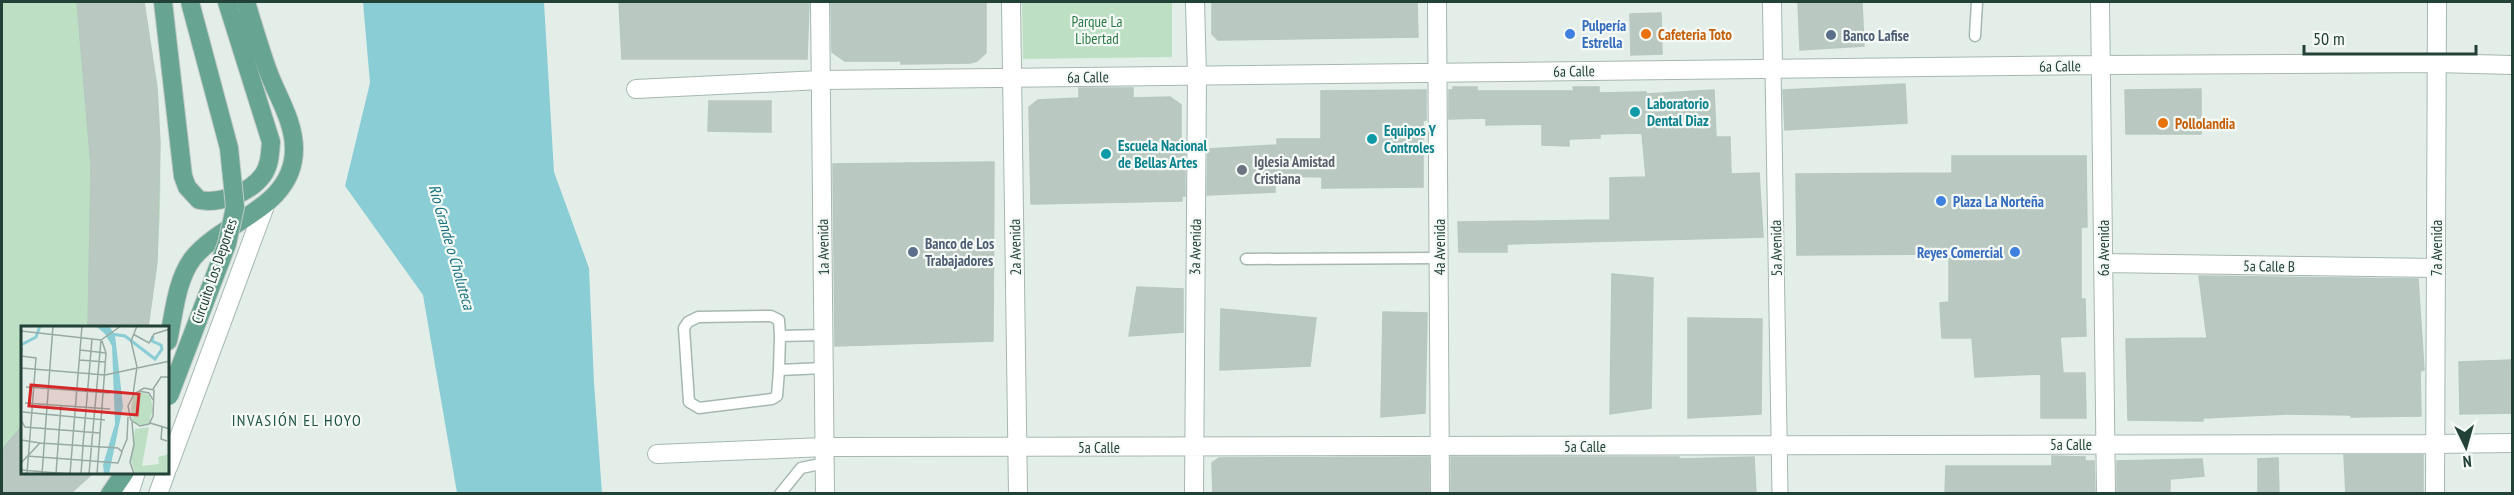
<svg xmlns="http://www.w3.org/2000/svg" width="2514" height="495" viewBox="0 0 2514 495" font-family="'PT Sans Narrow',sans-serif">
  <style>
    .green { fill: #bde0c4 }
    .water { fill: #8bcdd5 }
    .building { fill: #b9c9c2; stroke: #b6c8c0; stroke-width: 1.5 }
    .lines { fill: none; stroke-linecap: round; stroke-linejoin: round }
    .service-casing { stroke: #a6b7b0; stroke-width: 13 }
    .pedestrian-casing { stroke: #a6b7b0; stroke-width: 17 }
    .minor-casing { stroke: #a6b7b0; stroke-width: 20 }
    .tertiary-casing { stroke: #a6b7b0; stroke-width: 20 }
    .primary-casing { stroke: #c1cac7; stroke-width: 20 }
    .service { stroke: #fff; stroke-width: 10 }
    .pedestrian { stroke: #fff; stroke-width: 15 }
    .minor { stroke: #fff; stroke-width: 18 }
    .tertiary { stroke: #fff; stroke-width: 18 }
    .primary { stroke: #67a592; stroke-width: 18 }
    .primary-bridge-casing { stroke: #c1cac7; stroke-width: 20; stroke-linecap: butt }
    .primary-bridge { stroke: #67a592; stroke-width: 18 }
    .shop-dot { fill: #3f7fe0; stroke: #f5faf7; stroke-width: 2 }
    .food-dot { fill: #e8710a; stroke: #f5faf7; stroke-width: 2 }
    .service-dot { fill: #5c6f8a; stroke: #f5faf7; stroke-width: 2 }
    .culture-dot { fill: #0f9aa8; stroke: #f5faf7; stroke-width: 2 }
    .worship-dot { fill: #6b7280; stroke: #f5faf7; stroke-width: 2 }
    .labels { text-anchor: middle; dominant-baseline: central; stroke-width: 4.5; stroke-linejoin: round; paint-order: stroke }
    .park-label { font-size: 15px; fill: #2b7a46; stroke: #f5faf7 }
    .shop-label { font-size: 15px; font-weight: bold; fill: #366cbe; stroke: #f5faf7; text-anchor: start }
    .food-label { font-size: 15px; font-weight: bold; fill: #c56008; stroke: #f5faf7; text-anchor: start }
    .service-label { font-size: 15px; font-weight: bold; fill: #4e5e75; stroke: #f5faf7; text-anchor: start }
    .street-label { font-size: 15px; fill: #224137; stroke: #f5faf7 }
    .culture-label { font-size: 15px; font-weight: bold; fill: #0d838f; stroke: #f5faf7; text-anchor: start }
    .worship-label { font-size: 15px; font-weight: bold; fill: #5b616d; stroke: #f5faf7; text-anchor: start }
    .water-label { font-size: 16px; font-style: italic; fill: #197480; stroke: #f5faf7 }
    .neighbourhood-label { font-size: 16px; letter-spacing: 1.5px; fill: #1d5444; stroke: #f5faf7 }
    .inset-river { fill: none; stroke: #8bcdd5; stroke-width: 3 }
    .inset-road { fill: none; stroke: #96a9a2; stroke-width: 1.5 }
    .view { fill: #d62828; fill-opacity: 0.15; stroke: #d62828; stroke-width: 3 }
    .inset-edge { fill: none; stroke: #224137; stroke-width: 3 }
  </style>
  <rect width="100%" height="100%" fill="#e4eee9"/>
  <path class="green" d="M2 2H144C163 108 167 220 148 327H22V472L94 473 70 493H2Z
    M1022 2H1172V57L1023 59Z"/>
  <path class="water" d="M363 2H544L554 172 589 268 594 383 602 493H457L423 295 345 186 370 83Z"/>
  <path class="building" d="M77 2H144L157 88 160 144 157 262 148 327H88L91 166Z
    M619 2H809L807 59H622Z
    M831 2H986V53L977 61 970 63 901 64V61H845L832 52Z
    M1212 2H1417L1418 37 1218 40 1212 34Z
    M1798 2H1862L1864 46 1800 50Z
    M1661 13 1662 54 1631 55 1630 14Z
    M1905 84 1907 123 1785 130 1783 90Z
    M1453 87H1477V91H1574L1573 87H1599V93L1646 92V94L1714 90 1716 137H1730L1731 174 1759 173 1763 237 1507 244V252H1459L1458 222 1610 220V178L1646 177 1642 133 1600 134V138L1569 139V146L1542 145V124L1486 125V118L1449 119V90H1453Z
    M1079 88H1133V98L1170 97 1181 105V150H1185V196H1182V201L1031 204 1029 107 1038 100 1079 98Z
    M2201 89V134H2126L2125 90Z
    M1426 90V120L1423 121V187L1322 188V177L1275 176V192L1207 195 1208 149 1277 145V139H1321V91Z
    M709 101H771V132L708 131Z
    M1952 156H2086L2087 227H2081V299H2085L2086 336 2060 337 2063 373H2085L2086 418H2041V374L1975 377 1972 338H1942L1940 303 1949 302V254L1797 255 1796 174 1952 173Z
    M994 162 993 341 835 346 833 164Z
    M1612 274 1653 278 1651 408 1610 414Z
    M2199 276 2418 279 2424 370 2420 371 2421 416 2351 417V415L2287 414 2203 418V421L2128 420 2126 339 2207 338Z
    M1137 287 1183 289V332L1129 336Z
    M1221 309 1316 318 1310 366 1220 370Z
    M1383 312 1427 313 1425 413 1381 417Z
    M1688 318 1762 319 1761 414 1688 418Z
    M2512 360V413L2460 414 2459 362Z
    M22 426V472H94L70 494H2V450Z
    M2344 455H2423V494H2346Z
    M2052 456 2085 457V461H2094L2095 494H1945L1946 466H2052Z
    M1429 457V494H1213L1212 463 1219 458Z
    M1451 457H1679V459L1754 457 1756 494H1451Z
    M2278 458 2279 494H2258V459Z
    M2202 459 2204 476 2170 479V494H2117V461Z"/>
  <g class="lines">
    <defs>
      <path id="service" d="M1975 36 1977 2
        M1246 259 1439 258
        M824 335 780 336 779 320 771 316 698 317 688 322 684 328 689 402 699 408 772 399 777 396 779 370 824 368
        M779 370 780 336
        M780 494 801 468 825 463"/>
      <path id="pedestrian" d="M1773 69 1780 494"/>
      <path id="minor" d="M1011 2 1018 494
        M1437 2 1440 494
        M1772 2 1773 69
        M2100 2 2106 494
        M636 89 821 80 2101 65 2437 63 2512 65
        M2103 263 2436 268
        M2434 444 2512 443
        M657 454 825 447"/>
      <path id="tertiary" d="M820 2 825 494
        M825 447 2434 444
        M168 467 266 203
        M129 494 136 472
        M158 494 166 472
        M1194 494 1197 76 1195 2
        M2435 494 2437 2"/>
      <path id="primary" d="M163 2 183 176 187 187 199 200C220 204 250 193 263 175 270 165 270 153 271 142L227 2
        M168 341C174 315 176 280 193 258 224 220 294 208 294 149 294 121 277 96 268 71 260 49 253 25 246 2
        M110 494 125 472"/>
    </defs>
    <use href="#service" class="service-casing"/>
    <use href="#pedestrian" class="pedestrian-casing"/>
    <use href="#minor" class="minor-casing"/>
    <use href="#tertiary" class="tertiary-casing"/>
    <use href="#primary" class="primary-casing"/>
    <use href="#service" class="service"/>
    <use href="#pedestrian" class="pedestrian"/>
    <use href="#minor" class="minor"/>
    <use href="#tertiary" class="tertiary"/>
    <use href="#primary" class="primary"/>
    <defs>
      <path id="primary-bridge" d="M169 396 227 244 235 207 229 148 190 2"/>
    </defs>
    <use href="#primary-bridge" class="primary-bridge-casing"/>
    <use href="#primary-bridge" class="primary-bridge"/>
  </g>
  <g class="shop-dot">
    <circle cx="1570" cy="34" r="6"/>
    <circle cx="1941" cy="201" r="6"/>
    <circle cx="2015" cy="252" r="6"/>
  </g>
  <g class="food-dot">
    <circle cx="1646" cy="34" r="6"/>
    <circle cx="2163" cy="123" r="6"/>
  </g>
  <g class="service-dot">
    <circle cx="1831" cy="35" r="6"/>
    <circle cx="913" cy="252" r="6"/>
  </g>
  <g class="culture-dot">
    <circle cx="1635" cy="112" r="6"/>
    <circle cx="1372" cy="139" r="6"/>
    <circle cx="1106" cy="154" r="6"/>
  </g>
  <circle class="worship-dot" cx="1242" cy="170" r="6"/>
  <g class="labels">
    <g class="park-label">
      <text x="1097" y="21">Parque La<tspan x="1097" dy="17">Libertad</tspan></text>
    </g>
    <g class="shop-label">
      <text x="1582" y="25">Pulpería<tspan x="1582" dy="17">Estrella</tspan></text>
      <text x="1953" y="201">Plaza La Norteña</text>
      <text x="2003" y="252" text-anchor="end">Reyes Comercial</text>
    </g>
    <g class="food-label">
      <text x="1658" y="34">Cafeteria Toto</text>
      <text x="2175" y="123">Pollolandia</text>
    </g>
    <g class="service-label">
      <text x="1843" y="35">Banco Lafise</text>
      <text x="925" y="243">Banco de Los<tspan x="925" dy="17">Trabajadores</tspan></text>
    </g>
    <g class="street-label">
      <text transform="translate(2060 66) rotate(-1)">6a Calle</text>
      <text transform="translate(1574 71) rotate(-1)">6a Calle</text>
      <text transform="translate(1088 77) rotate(-1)">6a Calle</text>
      <text transform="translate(823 247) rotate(-91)">1a Avenida</text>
      <text transform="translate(1015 247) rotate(-91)">2a Avenida</text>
      <text transform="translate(1195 247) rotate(-89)">3a Avenida</text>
      <text transform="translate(1439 247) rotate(-90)">4a Avenida</text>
      <text transform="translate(1776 248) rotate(-91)">5a Avenida</text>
      <text transform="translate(2103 248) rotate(-90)">6a Avenida</text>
      <text transform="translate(2436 248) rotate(-90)">7a Avenida</text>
      <text transform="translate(2269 266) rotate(1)">5a Calle B</text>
      <text transform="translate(214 271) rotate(-71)">Circuito Los Deportes</text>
      <text x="2071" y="444">5a Calle</text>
      <text x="1585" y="446">5a Calle</text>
      <text x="1099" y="447">5a Calle</text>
    </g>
    <g class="culture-label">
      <text x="1647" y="103">Laboratorio<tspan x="1647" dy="17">Dental Diaz</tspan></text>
      <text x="1384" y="130">Equipos Y<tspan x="1384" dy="17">Controles</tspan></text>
      <text x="1118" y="145">Escuela Nacional<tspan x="1118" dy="17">de Bellas Artes</tspan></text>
    </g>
    <g class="worship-label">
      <text x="1254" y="161">Iglesia Amistad<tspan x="1254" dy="17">Cristiana</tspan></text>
    </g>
    <g class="water-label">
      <text transform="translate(452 247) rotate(74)">Río Grande o Choluteca</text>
    </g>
    <g class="neighbourhood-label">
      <text x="297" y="420">INVASIÓN EL HOYO</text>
    </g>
  </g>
  <g transform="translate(21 326)">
    <rect width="148" height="148" fill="#e4eee9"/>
    <path d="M119 66 129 69 132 83 128 97 120 100 112 96 110 83 112 71ZM128 101 121 140 138 138 137 131 148 128V148H114L110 134 114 103Z" fill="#bde0c4"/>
    <path d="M75 0H88L94 9 102 80 88 148H83L82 139 94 98 91 20 84 8Z" fill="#8bcdd5"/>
    <path class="inset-river" d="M90 8 104 10 134 33 141 23 140 19 131 15 132 10M0 19 15 11 19 0"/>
    <path class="inset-road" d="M0 5 80 14 100 0M112 8 128 17 133 8 149 3M59 24 85 27M0 30 15 32 6 148M58 34 85 36M0 39 1 21M0 42 84 49 149 35M5 61 89 67M123 62 133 64 132 90 128 98 119 100 110 94 107 80 113 68ZM132 63 140 51H149M118 65 128 67 132 74M112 68 116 41 110 15 116 0M4 77 89 83M2 86 84 94M0 94 4 101 79 107M111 96 113 119 109 136 113 148M129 97 149 103M141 101 140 113 146 115M0 114 19 117M62 119 71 13M78 121 85 27 81 15M101 125 106 113 107 91M6 130 97 137 101 126 97 122M0 137 19 117 97 122M0 144 49 148M21 148 32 0M35 148 40 80M49 148 61 0M60 148 62 120M68 148 80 14M76 148 78 121"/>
    <path class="view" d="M10 59 118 68 116 89 8 80Z"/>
    <rect width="148" height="148" class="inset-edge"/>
  </g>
  <rect width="2514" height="495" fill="none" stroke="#224137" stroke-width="6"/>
  <g transform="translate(2466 447) rotate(175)" stroke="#f5faf7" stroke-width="4.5" paint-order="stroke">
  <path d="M0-4.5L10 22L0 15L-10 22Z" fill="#224137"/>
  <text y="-9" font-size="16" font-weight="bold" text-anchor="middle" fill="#224137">N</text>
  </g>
  <path d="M2304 45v9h172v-9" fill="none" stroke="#224137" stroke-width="3"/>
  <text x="2313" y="45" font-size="18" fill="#224137" stroke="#f5faf7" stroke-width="4.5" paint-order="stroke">50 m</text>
</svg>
